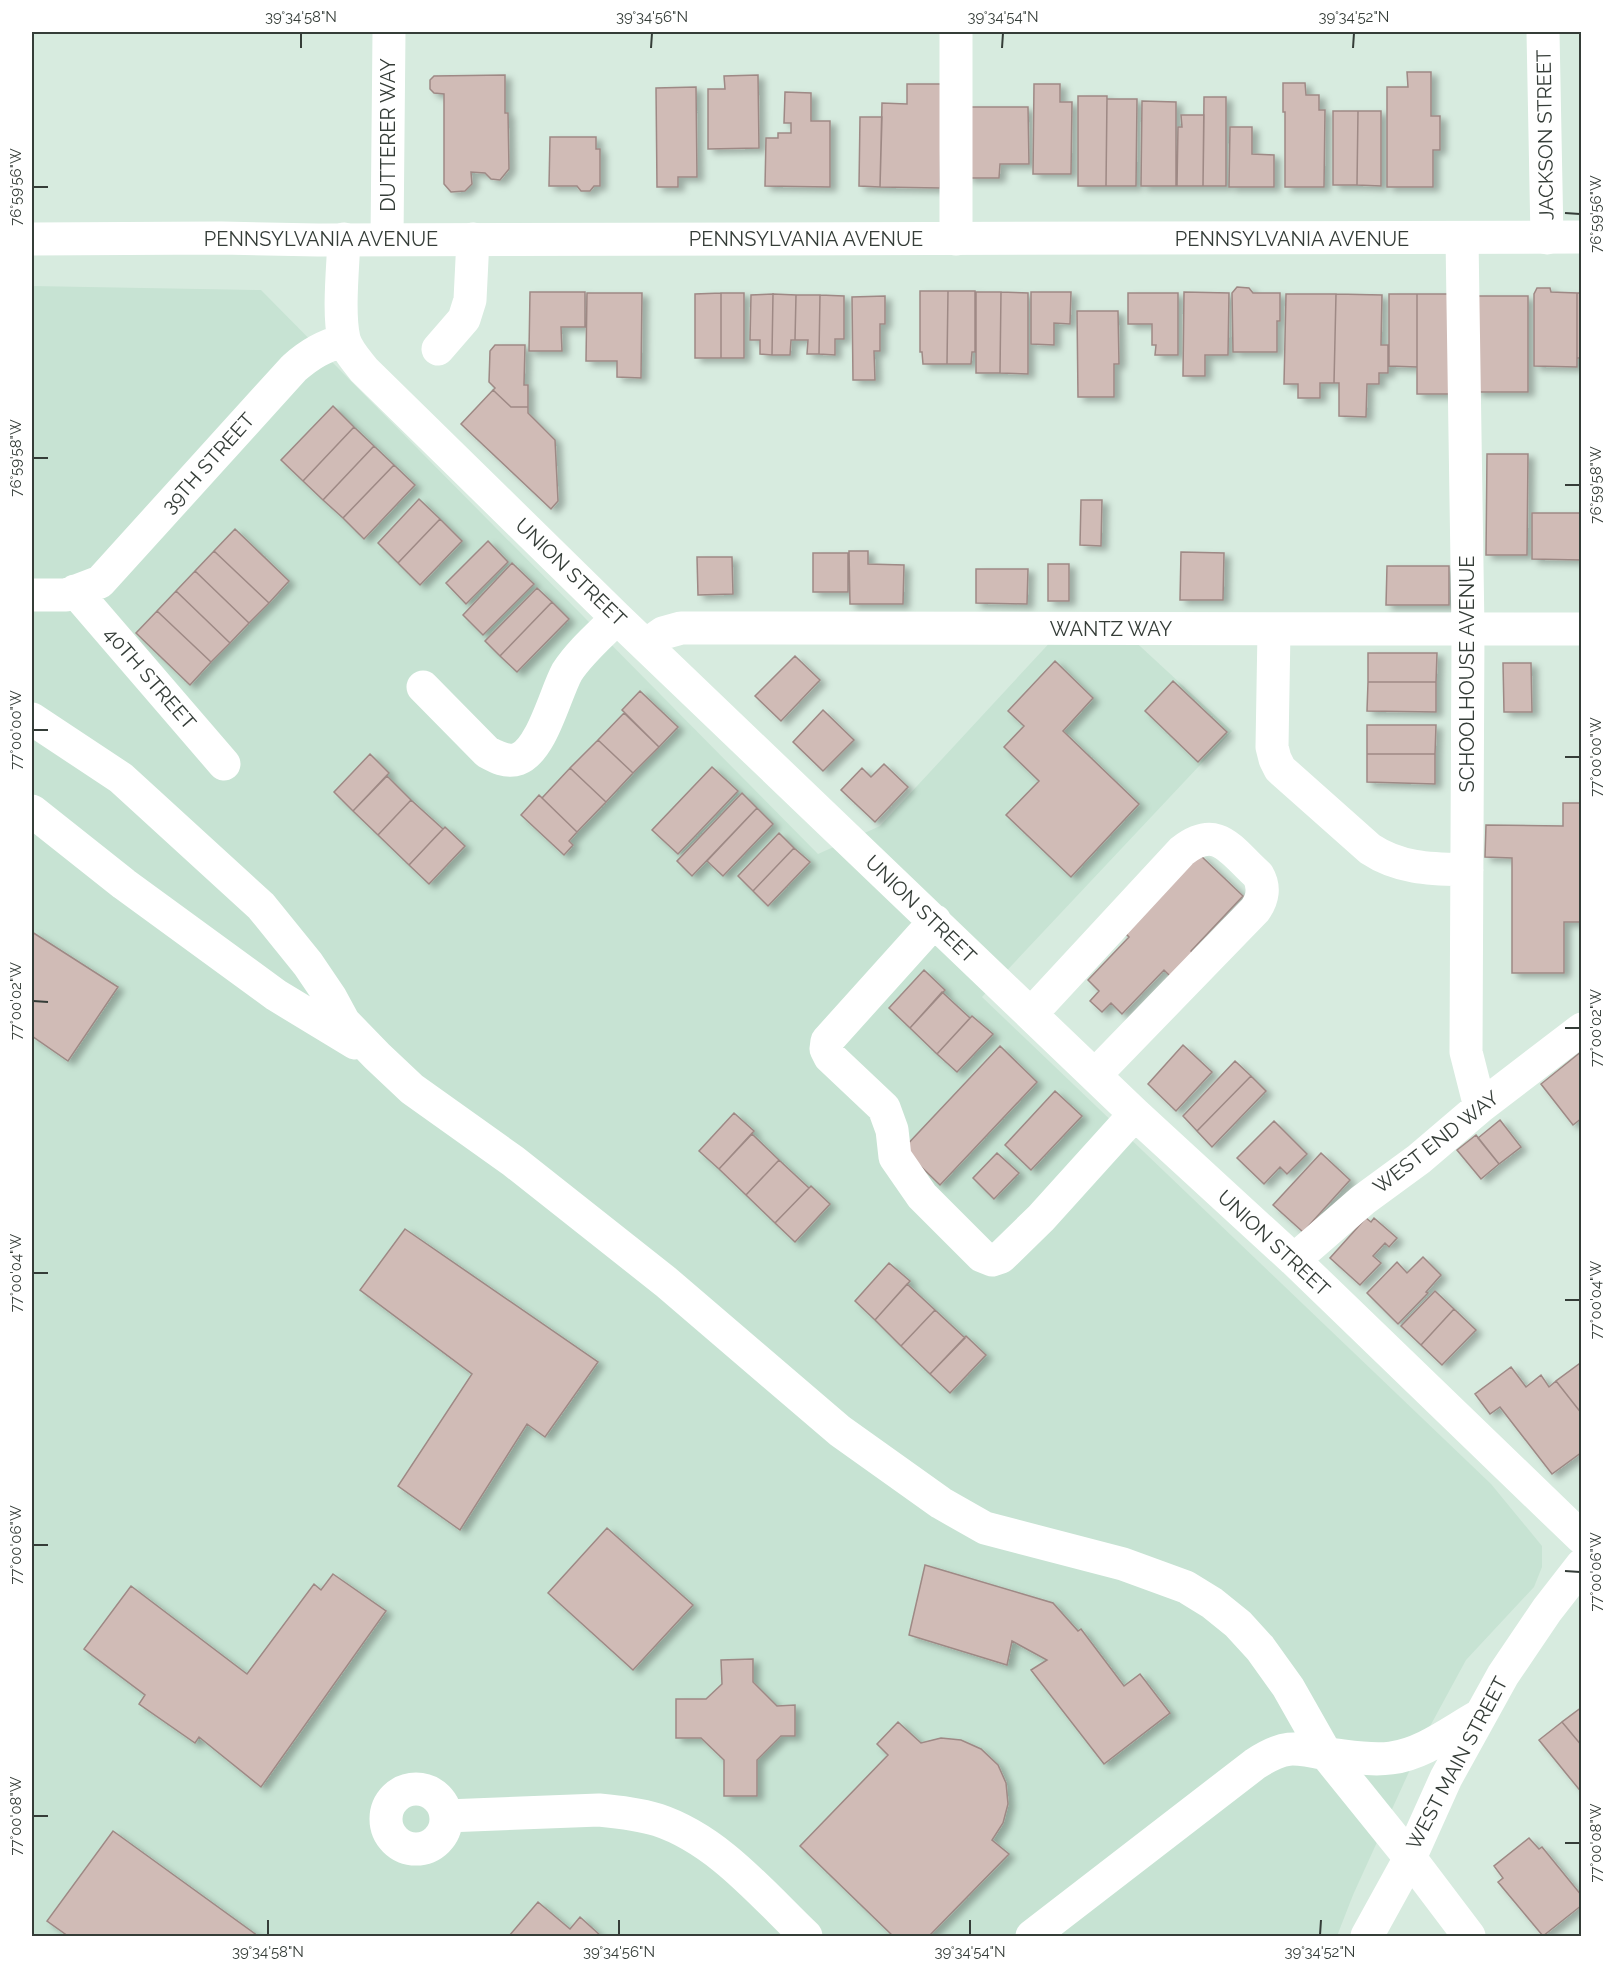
<svg xmlns="http://www.w3.org/2000/svg" width="1613" height="1968" viewBox="0 0 1613 1968" font-family="Raleway,sans-serif">
  <style>
    .built { fill: #c7e3d3 }
    .building { fill: #d0bbb6; stroke: #9e8985; stroke-width: 1.5; filter: url(#shadow) }
    .lines { fill: none; stroke-linecap: round; stroke-linejoin: round }
    .minor { stroke: #fff; stroke-width: 33 }
    .major { stroke: #fff; stroke-width: 33 }
    .ticks { fill: none; stroke: #353d38; stroke-width: 2 }
    .labels { text-anchor: middle; dominant-baseline: central; stroke-width: 4.5; stroke-linejoin: round; paint-order: stroke }
    .street-label { font-size: 20px; fill: #353d38; stroke: #fff }
    .neatline { fill: none; stroke: #353d38; stroke-width: 2 }
    .ticks-label { font-size: 15px; text-anchor: middle; fill: #353d38 }
  </style>
  <defs>
    <filter id="shadow"><feDropShadow dx="6" dy="4" stdDeviation="3" flood-color="#0004"/></filter>
  </defs>
  <rect width="100%" height="100%" fill="#d7ebdf"/>
  <path class="built" d="M32 286 261 290 818 854 880 826 1055 637 1128 635 1232 731 982 997 1491 1484 1542 1546V1567L1534 1587 1466 1660 1428 1730 1353 1895 1337 1936H32Z"/>
  <path class="building" d="M1407 72H1431V116H1440V150H1433V187H1387V87H1408Z
    M505 75V113H508L509 169 500 180 491 179 485 173 471 172 472 184 465 191 451 192 444 184V94L434 93 430 89V80L434 76Z
    M758 75 759 148 708 149V89H725L724 76Z
    M1283 83H1305L1306 95H1319V110H1325L1324 187H1285V112H1283Z
    M907 84H942L940 188 880 187 882 103 907 104Z
    M1034 84H1060V102H1072L1071 174H1033Z
    M696 87 697 177H678V187H657L656 88Z
    M785 92 811 93V121H830V187L765 186 766 138H778V133H791V123H784Z
    M1078 96H1107L1106 186H1078Z
    M1204 97H1226V186H1203Z
    M1107 99H1137L1136 186H1106Z
    M1142 101 1176 102V186H1141Z
    M967 107H1028L1029 164H1000L999 178H967Z
    M1333 111H1358L1357 185H1333Z
    M1358 111H1381V186L1357 185Z
    M1181 115H1204L1203 186H1177L1178 127H1182Z
    M860 117H882L880 187 859 186Z
    M1230 127H1252V154L1274 155V187H1229Z
    M550 137H596V149H600V186H594L590 191H581L577 186H549Z
    M1237 287 1249 288 1253 293H1280V321H1277V352H1233L1232 293Z
    M1537 288H1550L1551 292 1577 293V367L1534 366V294Z
    M920 291H948L947 364H923L922 352H920Z
    M948 291H975V352H972L971 364H947Z
    M530 292H585V327H561L562 351H529Z
    M976 292H1001L1000 373H976Z
    M1001 292 1028 293V374L1000 373Z
    M1031 292H1071L1070 324 1054 323V345L1031 344Z
    M1184 292 1229 293 1228 355H1205V376H1183Z
    M587 293H642L641 378 617 377V361H586Z
    M721 293V358H695V294Z
    M721 293H744V358H721Z
    M1128 293H1178V355H1155L1156 345H1152V324H1128Z
    M1577 293H1582V358H1577Z
    M773 294 796 295 795 340H791L790 355H772Z
    M773 294 772 355 760 354V340H750L751 295Z
    M1286 294H1336L1334 383H1320V398H1298V384H1284Z
    M1336 294 1382 295 1381 345H1388V373H1379V384H1367L1366 417 1339 416V383H1334Z
    M1389 294H1417V367L1389 366Z
    M1417 294H1449V394H1417Z
    M796 295H820L819 354H807L808 340H795Z
    M820 295 844 296V339H835V355L819 354Z
    M885 296V324H880V351H874L875 380H853L852 297Z
    M1476 296H1528V392H1476Z
    M1077 311H1118L1119 364H1114V397H1078Z
    M495 345H525L524 385H528V407H511L493 390 495 388 489 382 490 351Z
    M493 390 511 407H528V413L555 440 558 501 551 509 461 424Z
    M333 406 354 427 303 481 281 460Z
    M354 427 374 446 323 500 303 481Z
    M374 446 394 465 343 518 323 500Z
    M1487 454H1528L1527 555H1486Z
    M394 465 415 485 364 539 343 518Z
    M419 499 440 519 398 563 378 543Z
    M1081 500H1102L1101 546 1080 545Z
    M1532 513H1581V560L1532 559Z
    M440 519 462 541 420 585 398 563Z
    M235 529 289 581 269 603 214 551Z
    M488 541 508 562 466 604 446 583Z
    M214 551 269 603 249 623 195 571Z
    M849 551H868V564L904 565 903 604H850Z
    M1181 552 1224 553 1223 600H1180Z
    M813 553H848V592H813Z
    M697 557H732L733 594 698 595Z
    M512 563 534 584 483 635 463 615Z
    M1048 564H1069V601H1048Z
    M1387 566H1449V605H1386Z
    M976 569H1028L1027 604 976 603Z
    M195 571 249 623 230 643 176 591Z
    M537 588 552 602 500 656 485 641Z
    M176 591 230 643 211 662 157 611Z
    M552 602 569 619 517 672 500 656Z
    M157 611 211 662 190 685 136 633Z
    M1368 653H1437L1436 682H1368Z
    M795 656 820 680 781 721 755 696Z
    M1055 661 1093 698 1063 731 1139 804 1071 877 1006 815 1039 781 1004 747 1024 726 1008 711Z
    M1503 663H1531L1532 712H1504Z
    M1173 681 1227 732 1198 762 1145 711Z
    M1368 682H1436V712L1367 711Z
    M640 691 678 727 659 747 622 710Z
    M823 710 854 740 823 771 793 742Z
    M624 713 659 747 633 773 598 740Z
    M1367 725H1436L1435 754H1367Z
    M598 740 633 773 606 802 570 768Z
    M370 754 389 773 353 811 334 792Z
    M1367 754H1435V784L1367 782Z
    M884 764 908 787 875 822 841 790 862 768 871 777Z
    M712 767 738 791 678 854 652 830Z
    M570 768 606 802 577 832 542 798Z
    M387 776 411 800 378 835 353 811Z
    M742 793 757 808 692 876 677 861Z
    M539 795 577 832 569 841 573 845 564 855 521 815Z
    M411 800 443 829 409 865 378 835Z
    M1563 803H1582V922H1564V973H1512V858L1485 857 1486 825 1563 826Z
    M757 808 773 824 723 876 707 861Z
    M445 827 465 846 429 884 409 865Z
    M779 833 794 848 753 891 738 876Z
    M794 848 810 862 768 906 753 891Z
    M1200 855 1243 896 1191 951 1195 956 1173 979 1164 970 1122 1014 1111 1003 1102 1012 1090 1001 1099 991 1088 980 1129 937 1120 928Z
    M32 932 118 987 68 1061 32 1036Z
    M924 970 945 990 910 1028 889 1008Z
    M942 992 970 1018 937 1054 910 1028Z
    M972 1016 993 1034 957 1072 937 1054Z
    M1183 1045 1212 1072 1176 1111 1148 1084Z
    M1000 1046 1037 1082 940 1185 903 1149Z
    M1582 1051V1118L1573 1125 1541 1084Z
    M1235 1061 1251 1076 1197 1131 1183 1116Z
    M1251 1076 1266 1091 1212 1147 1197 1131Z
    M1055 1091 1082 1116 1031 1170 1005 1145Z
    M734 1113 754 1131 719 1169 699 1151Z
    M1500 1120 1521 1147 1499 1164 1478 1138Z
    M1274 1121 1307 1154 1287 1174 1280 1167 1264 1184 1237 1158Z
    M752 1134 779 1160 746 1195 719 1169Z
    M1476 1135 1499 1164 1481 1179 1457 1150Z
    M997 1153 1019 1173 994 1199 973 1178Z
    M1321 1153 1350 1180 1303 1232 1273 1205Z
    M779 1160 809 1188 775 1223 746 1195Z
    M811 1186 830 1204 795 1242 775 1223Z
    M1366 1218 1371 1222 1374 1218 1397 1238 1389 1247 1385 1243 1373 1256 1381 1263 1360 1285 1330 1258Z
    M405 1229 598 1362 545 1437 527 1424 460 1530 398 1486 472 1374 360 1290Z
    M1423 1257 1441 1275 1426 1292 1428 1293 1398 1324 1367 1293 1397 1262 1407 1273Z
    M889 1263 910 1281 875 1320 855 1301Z
    M907 1284 935 1310 901 1346 875 1320Z
    M1435 1291 1454 1309 1421 1345 1401 1326Z
    M1454 1309 1476 1330 1442 1365 1421 1345Z
    M935 1310 965 1338 930 1374 901 1346Z
    M966 1336 986 1355 950 1393 930 1374Z
    M1579 1364 1582 1367V1414L1556 1381Z
    M1511 1367 1526 1387 1541 1375 1549 1387 1556 1381 1582 1414V1452L1552 1474 1500 1407 1490 1414 1475 1394Z
    M607 1528 693 1605 633 1670 548 1593Z
    M925 1565 1053 1603 1078 1631 1081 1629 1124 1686 1140 1674 1170 1713 1104 1764 1031 1670 1047 1660 1012 1641 1007 1665 909 1635Z
    M333 1574 386 1611 261 1787 199 1737 195 1743 139 1704 145 1695 84 1649 131 1586 247 1674 314 1584 321 1590Z
    M753 1659V1682L777 1706 795 1705V1736H781L757 1760V1796H724V1760L701 1738H676V1699H706L722 1684 721 1660Z
    M1582 1707V1746L1562 1722Z
    M898 1722 921 1743 941 1738 961 1740 981 1749 998 1765 1006 1783 1008 1804 1003 1823 992 1840 1009 1854 929 1936H893L800 1846 888 1755 877 1744Z
    M1562 1722 1582 1746V1793L1539 1740Z
    M113 1831 258 1936H68L47 1921Z
    M1529 1838 1539 1849 1542 1847 1582 1896V1905L1543 1936 1498 1882 1503 1878 1494 1866Z
    M538 1902 570 1929 580 1917 601 1936H509Z"/>
  <g class="lines">
    <path class="minor" d="M1543 32 1547 238
      M1462 238 1468 630 1466 1052 1480 1107
      M344 239C343 267 338 313 344 339 347 350 357 361 364 370L617 618 1135 1114 1294 1260 1582 1538
      M387 239 389 32
      M956 239V32
      M438 349 464 319 470 300 473 239
      M75 591 224 764
      M32 595H66L100 582 294 368C311 353 323 347 344 340
      M1274 630 1272 747 1275 759 1280 769 1370 849C1400 869 1432 869 1467 870
      M646 645 663 633 681 628 1582 629
      M423 687 487 752C496 757 507 763 518 759 542 750 555 694 567 672 580 652 600 635 617 618
      M32 719 121 778 261 906 308 964 331 998 344 1022 377 1056 412 1089 513 1161 666 1282 840 1431 941 1503 985 1528 1123 1564 1186 1587 1212 1603 1238 1624 1260 1648 1288 1687 1326 1754 1410 1858 1469 1936
      M32 811 124 884 276 995 355 1043
      M935 921 827 1041 826 1049 830 1057 884 1108 892 1130 895 1157 922 1196 982 1256 992 1260 1001 1257 1041 1218 1135 1114
      M1031 1014 1182 851C1218 823 1231 851 1258 875 1265 887 1263 899 1255 910L1095 1075
      M1294 1260 1363 1200 1419 1159 1480 1107 1582 1029
      M386 1819a30 30 0 1 1 60 0a30 30 0 1 1-60 0Z
      M446 1816 599 1810C619 1812 639 1814 658 1820 718 1840 762 1894 806 1936
      M1032 1936 1255 1764C1284 1745 1293 1747 1326 1754"/>
    <path class="major" d="M32 239 221 238 318 240 1582 237
      M1326 1754C1347 1756 1370 1761 1391 1758 1423 1754 1452 1731 1479 1716
      M1367 1936 1410 1858 1446 1778 1503 1675 1547 1610 1582 1565"/>
  </g>
  <path class="ticks" d="M301 48V33M651 48 652 33M1002 48 1003 33M1353 48 1354 33M33 187H48M1565 213 1580 214M33 458H48M1565 485H1580M33 730H48M1565 757H1580M33 1001 48 1002M1565 1028H1580M33 1273H48M1565 1300H1580M33 1545H48M1565 1571 1580 1572M33 1816H48M1565 1843H1580M268 1935V1920M619 1935V1920M970 1935V1920M1320 1935 1321 1920"/>
  <g class="labels">
    <g class="street-label">
      <text transform="translate(388 135) rotate(-90)">DUTTERER WAY</text>
      <text transform="translate(1545 135) rotate(-91)">JACKSON STREET</text>
      <text x="321" y="239">PENNSYLVANIA AVENUE</text>
      <text x="806" y="239">PENNSYLVANIA AVENUE</text>
      <text x="1292" y="239">PENNSYLVANIA AVENUE</text>
      <text transform="translate(208 463) rotate(-48)">39TH STREET</text>
      <text transform="translate(571 572) rotate(44)">UNION STREET</text>
      <text x="1111" y="629">WANTZ WAY</text>
      <text transform="translate(1467 674) rotate(-90)">SCHOOLHOUSE AVENUE</text>
      <text transform="translate(150 678) rotate(49)">40TH STREET</text>
      <text transform="translate(921 909) rotate(44)">UNION STREET</text>
      <text transform="translate(1436 1142) rotate(-38)">WEST END WAY</text>
      <text transform="translate(1274 1243) rotate(43)">UNION STREET</text>
      <text transform="translate(1457 1763) rotate(-62)">WEST MAIN STREET</text>
    </g>
  </g>
  <rect width="1613" height="1968" fill="none" stroke="#ffffff" stroke-width="66"/>
  <rect x="33" y="33" width="1547" height="1902" class="neatline"/>
  <g class="ticks-label">
    <text x="301" y="22">39°34'58"N</text>
    <text x="652" y="22">39°34'56"N</text>
    <text x="1003" y="22">39°34'54"N</text>
    <text x="1354" y="22">39°34'52"N</text>
    <text transform="translate(16 187) rotate(-90)" y="5">76°59'56"W</text>
    <text transform="translate(1596 214) rotate(-90)" y="5">76°59'56"W</text>
    <text transform="translate(16 458) rotate(-90)" y="5">76°59'58"W</text>
    <text transform="translate(1596 485) rotate(-90)" y="5">76°59'58"W</text>
    <text transform="translate(16 730) rotate(-90)" y="5">77°00'00"W</text>
    <text transform="translate(1596 757) rotate(-90)" y="5">77°00'00"W</text>
    <text transform="translate(16 1001) rotate(-90)" y="5">77°00'02"W</text>
    <text transform="translate(1596 1028) rotate(-90)" y="5">77°00'02"W</text>
    <text transform="translate(16 1273) rotate(-90)" y="5">77°00'04"W</text>
    <text transform="translate(1596 1300) rotate(-90)" y="5">77°00'04"W</text>
    <text transform="translate(16 1545) rotate(-90)" y="5">77°00'06"W</text>
    <text transform="translate(1596 1572) rotate(-90)" y="5">77°00'06"W</text>
    <text transform="translate(16 1816) rotate(-90)" y="5">77°00'08"W</text>
    <text transform="translate(1596 1843) rotate(-90)" y="5">77°00'08"W</text>
    <text x="268" y="1957">39°34'58"N</text>
    <text x="619" y="1957">39°34'56"N</text>
    <text x="970" y="1957">39°34'54"N</text>
    <text x="1320" y="1957">39°34'52"N</text>
  </g>
</svg>
